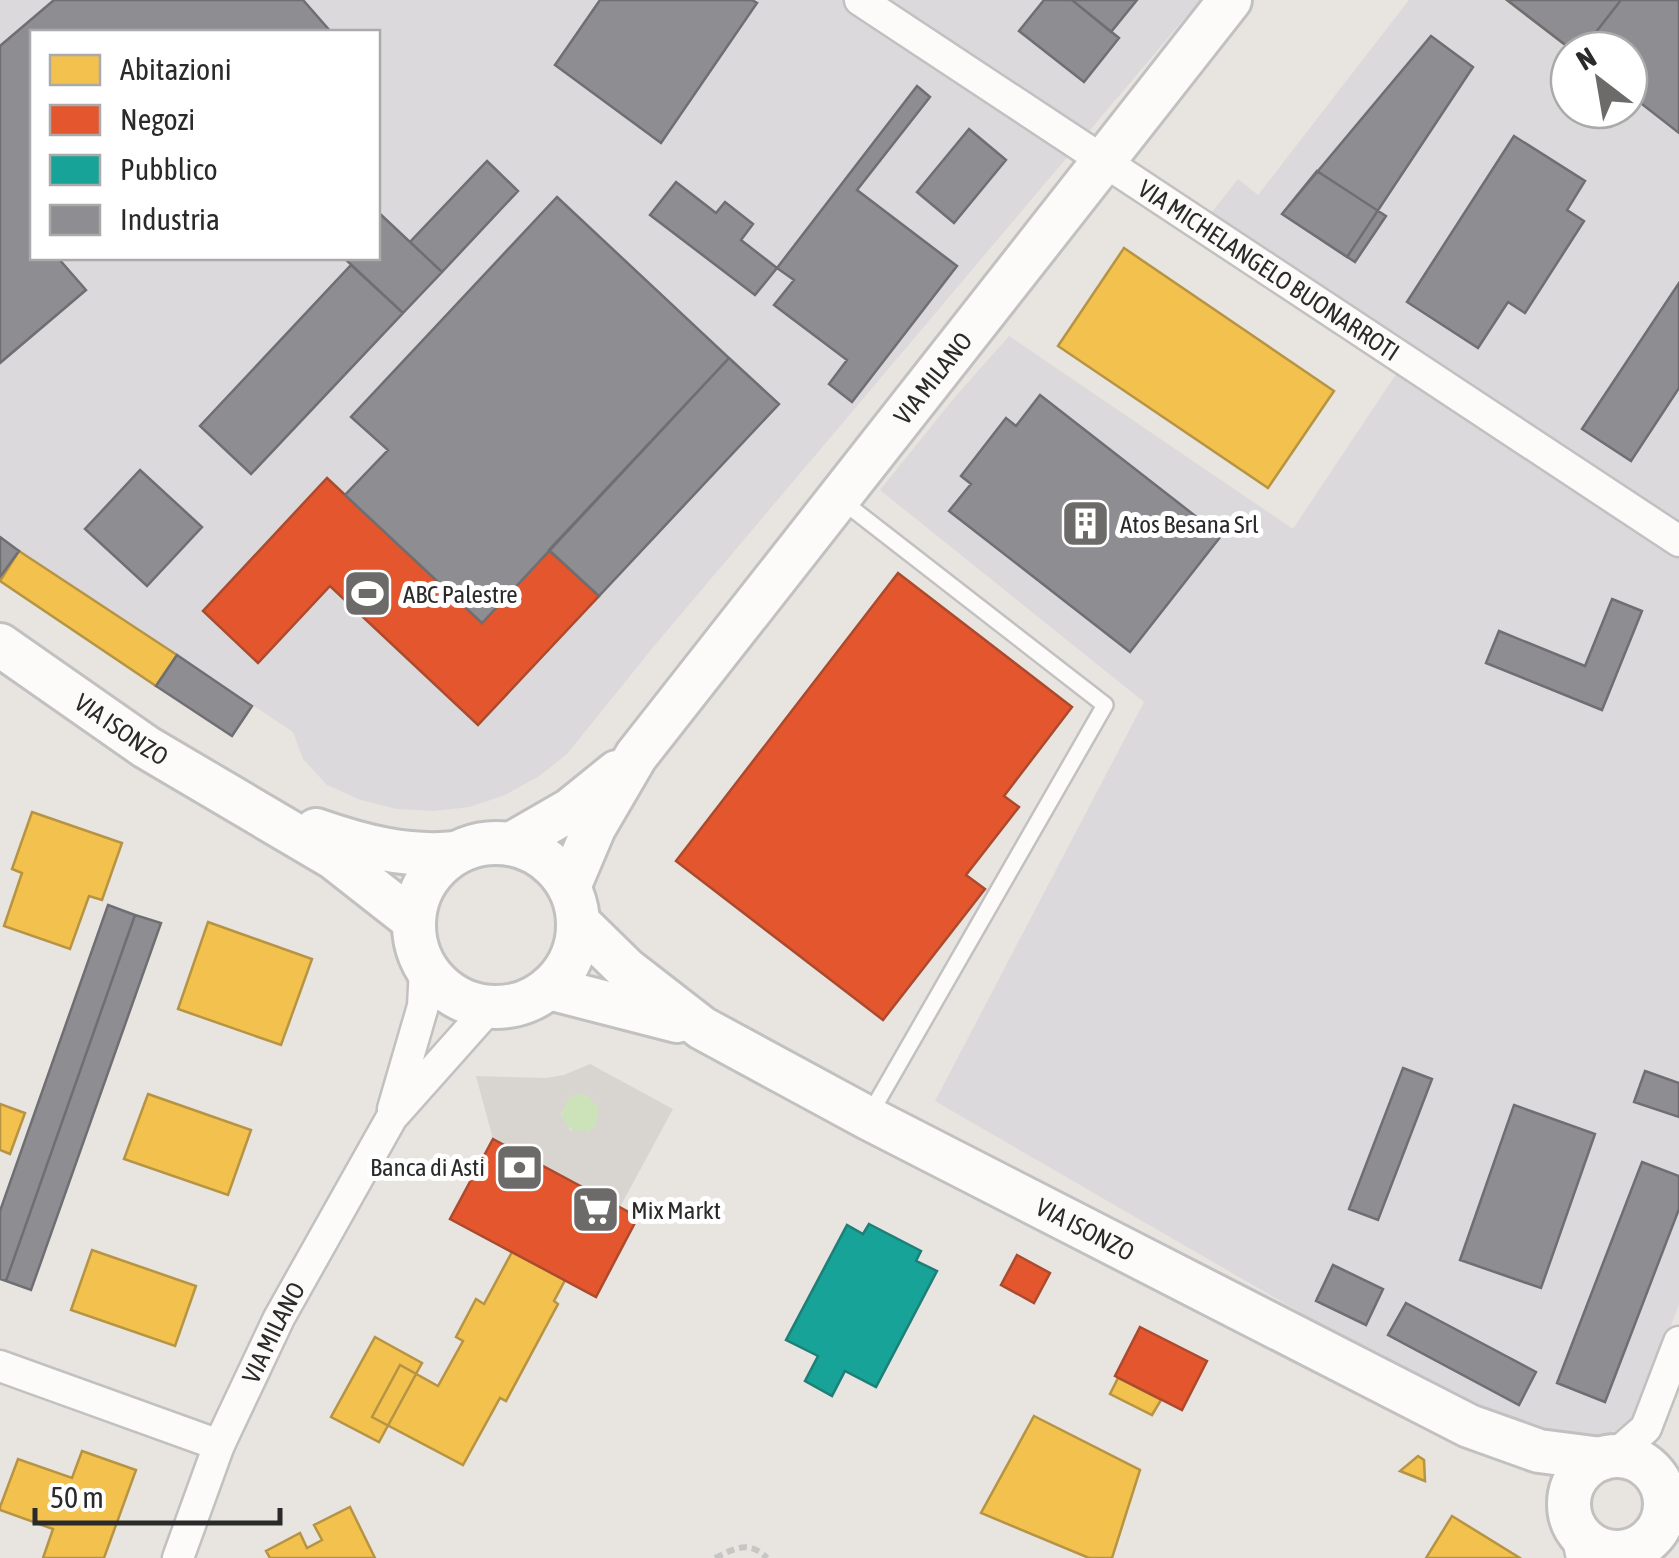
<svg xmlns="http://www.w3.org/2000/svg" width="1679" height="1558" viewBox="0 0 1679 1558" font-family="'Asap Condensed',sans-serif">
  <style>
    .industrial { fill: #dbd9db; fill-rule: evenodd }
    .green { fill: #cce3b9 }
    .plaza { fill: #d8d4d0; fill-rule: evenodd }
    .homes { fill: #f2c14e; stroke: #b69443; stroke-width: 2.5 }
    .shops { fill: #e4572e; stroke: #ac4a2d; stroke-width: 2.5 }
    .public { fill: #17a398; stroke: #1d7f77; stroke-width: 2.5 }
    .industry { fill: #8d8d92; stroke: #6f6f73; stroke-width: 2.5 }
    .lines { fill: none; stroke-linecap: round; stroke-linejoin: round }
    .lane-casing { stroke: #c2c1c1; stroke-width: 20 }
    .street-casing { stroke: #c2c1c1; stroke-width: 35 }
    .secondary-casing { stroke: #c2c1c1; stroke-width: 48 }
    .path { stroke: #c6c6c5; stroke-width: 6; stroke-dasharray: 8 5; stroke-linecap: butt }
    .lane { stroke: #fcfbfa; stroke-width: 15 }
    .street { stroke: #fcfbfa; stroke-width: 30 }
    .secondary { stroke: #fcfbfa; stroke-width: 42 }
    .labels { text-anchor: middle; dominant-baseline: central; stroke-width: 10; stroke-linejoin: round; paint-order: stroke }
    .street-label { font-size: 25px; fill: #2a2a2a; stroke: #fff }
    .poi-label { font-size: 25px; fill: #2a2a2a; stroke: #fff; text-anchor: start }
  </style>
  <rect width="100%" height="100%" fill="#e8e4e0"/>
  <path class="industrial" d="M0 0H1200L655 645 567 754 538 777 505 795 470 807 433 811 397 809 361 800 327 785 303 759 293 732 0 537ZM32 32H378V258H32Z
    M1409 0H1679V1304L1634 1425 1592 1438 1555 1437 1474 1413 935 1101 1144 702 880 490 955 397 1009 336 1293 529 1409 355 1209 216 1238 179 1258 195ZM1569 50H1629V110H1569Z"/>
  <path class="green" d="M562 1113a19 19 0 1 1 38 0a19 19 0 1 1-38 0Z"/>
  <path class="plaza" d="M590 1064 673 1109 620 1207 493 1139 476 1076 546 1078 564 1075ZM577 1094 587 1095 599 1108 596 1125 588 1131 570 1130 561 1114 569 1098Z"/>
  <path class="homes" d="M1507 0H1604L1615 8 1582 50H1572Z
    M1124 248 1334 391 1268 488 1058 346Z
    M19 551 177 655 156 686 0 581Z
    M32 812 122 843 102 900 89 896 70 949 4 926 22 873 12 869Z
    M208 922 312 959 281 1045 178 1009Z
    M148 1094 251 1130 228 1195 124 1159Z
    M0 1104 25 1113 10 1154 0 1150Z
    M501 1193 587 1239 554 1301 558 1304 506 1401 500 1398 463 1465 372 1417 400 1365 438 1386 463 1341 456 1337 476 1299 484 1304 512 1252 479 1234Z
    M92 1250 196 1286 175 1346 71 1310Z
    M375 1337 422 1363 379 1442 331 1417Z
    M1118 1378 1161 1400 1152 1415 1110 1394Z
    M1034 1416 1140 1470 1112 1558H1089L981 1513Z
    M82 1451 136 1470 104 1558H43L53 1529 0 1510V1507L18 1459 72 1478Z
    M1418 1456 1424 1460 1425 1481 1400 1471Z
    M350 1507 375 1558H270L266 1551 300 1533 307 1548 322 1540 314 1525Z
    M1452 1516 1520 1558H1426Z"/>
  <path class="shops" d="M327 478 482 623 549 550 599 596 478 725 330 586 258 663 203 611Z
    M898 573 1072 707 1004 796 1019 807 966 875 985 889 883 1020 676 861Z
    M493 1139 638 1217 596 1297 450 1219Z
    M1017 1255 1050 1273 1034 1303 1001 1285Z
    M1140 1327 1207 1361 1182 1410 1115 1376Z"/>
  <path class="public" d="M869 1224 921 1251 916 1261 937 1271 876 1387 845 1371 832 1396 805 1381 818 1356 786 1340 847 1225 863 1234Z"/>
  <path class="industry" d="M54 0H303L331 32H32V258H58L86 290 0 363V46Z
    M600 0H752L757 3 661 143 555 65Z
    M1044 0H1072L1119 38 1084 82 1019 31Z
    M1072 0H1137L1111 32Z
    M1507 0H1621L1582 50H1572Z
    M1621 0H1679V133L1629 94V50H1582Z
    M1431 36 1473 67 1347 257 1282 214Z
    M917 86 930 97 857 190 957 266 852 402 829 384 847 360 774 305 794 280 777 268Z
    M969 129 1006 160 954 223 917 192Z
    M1514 136 1585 181 1567 210 1584 221 1525 313 1508 302 1478 348 1407 302Z
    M487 161 518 191 442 272 410 242Z
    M1317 171 1386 216 1355 262 1282 214Z
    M676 182 716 213 725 202 753 224 741 240 777 268 755 295 650 215Z
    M557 197 729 358 482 623 345 495 388 450 351 417Z
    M378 212 442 272 403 313 344 258H378Z
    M351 265 403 313 251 474 200 426Z
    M1679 283V388L1631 461 1582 429Z
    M729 358 779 404 599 596 549 550Z
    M1040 395 1221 536 1130 652 949 511 971 484 961 476 1006 418 1016 426Z
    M140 470 202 527 147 586 85 529Z
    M0 537 19 551 0 577Z
    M1612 599 1642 611 1602 710 1486 663 1499 631 1585 666Z
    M177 655 252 706 232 736 156 686Z
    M108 905 135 915 6 1281 0 1279V1211Z
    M135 915 161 923 31 1290 6 1281Z
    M1403 1068 1432 1079 1378 1220 1349 1209Z
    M1645 1071 1679 1083V1117L1634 1102Z
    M1514 1105 1595 1134 1541 1288 1460 1260Z
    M1642 1162 1679 1176V1209L1605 1402 1557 1383Z
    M1333 1265 1383 1289 1366 1325 1316 1301Z
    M1406 1303 1536 1372 1519 1405 1388 1335Z"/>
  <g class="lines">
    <defs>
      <path id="lane" d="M841 500 1105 705 870 1114"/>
      <g id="street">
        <path id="s1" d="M860 0 1679 541"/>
        <path d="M393 1109 423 1006 425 968"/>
        <path d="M0 1366 219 1445"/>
        <path d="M1614 1456 1646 1428 1679 1342"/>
        <path d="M1576 1530 1582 1558"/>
        <path id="s2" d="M178 1558 219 1445 279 1318 392 1117 489 1008"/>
        <path d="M1613 1558 1621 1552"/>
      </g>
      <g id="secondary">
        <path id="s3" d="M0 645 146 747 334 858 413 920"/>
        <path d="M316 830C362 846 407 858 456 853"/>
        <circle cx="496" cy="925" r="82"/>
        <path d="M511 844 570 810 617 772"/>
        <path id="s4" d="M569 887 594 828 636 756 1230 0"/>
        <path id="s5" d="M579 923 626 969 702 1028 868 1118 1469 1426 1539 1451 1601 1459"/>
        <path d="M549 988 677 1021"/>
        <circle cx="1617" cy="1504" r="48"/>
      </g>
    </defs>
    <use href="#lane" class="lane-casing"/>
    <use href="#street" class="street-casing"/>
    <use href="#secondary" class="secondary-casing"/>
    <path class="path" d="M715 1558C736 1548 749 1540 767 1558"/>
    <use href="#lane" class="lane"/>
    <use href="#street" class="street"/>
    <use href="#secondary" class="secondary"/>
  </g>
  <defs>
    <symbol id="building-square" viewBox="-11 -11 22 22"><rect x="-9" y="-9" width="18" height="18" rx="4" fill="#6c6b6a" stroke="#fff"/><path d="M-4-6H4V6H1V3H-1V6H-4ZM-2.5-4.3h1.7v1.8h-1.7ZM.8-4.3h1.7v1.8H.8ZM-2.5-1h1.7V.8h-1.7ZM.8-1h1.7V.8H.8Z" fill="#fff"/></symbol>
    <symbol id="stadium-square" viewBox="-11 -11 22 22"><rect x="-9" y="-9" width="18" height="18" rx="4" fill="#6c6b6a" stroke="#fff"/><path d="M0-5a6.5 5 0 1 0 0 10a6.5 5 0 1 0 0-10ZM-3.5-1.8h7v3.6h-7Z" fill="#fff"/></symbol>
    <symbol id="bank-square" viewBox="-11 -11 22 22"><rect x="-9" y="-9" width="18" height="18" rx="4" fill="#6c6b6a" stroke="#fff"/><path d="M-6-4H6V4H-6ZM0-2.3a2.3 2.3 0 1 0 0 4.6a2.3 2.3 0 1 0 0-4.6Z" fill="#fff"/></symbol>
    <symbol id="supermarket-square" viewBox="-11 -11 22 22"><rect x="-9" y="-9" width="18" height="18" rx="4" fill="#6c6b6a" stroke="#fff"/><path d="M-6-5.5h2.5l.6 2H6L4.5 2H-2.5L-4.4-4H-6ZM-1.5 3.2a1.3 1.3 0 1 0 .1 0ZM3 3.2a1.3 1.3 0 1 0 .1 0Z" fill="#fff"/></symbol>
  </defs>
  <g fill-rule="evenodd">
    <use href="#building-square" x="1058" y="496" width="55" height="55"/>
    <use href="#stadium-square" x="340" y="566" width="55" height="55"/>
    <use href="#bank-square" x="492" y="1140" width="55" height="55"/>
    <use href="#supermarket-square" x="568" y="1182" width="55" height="55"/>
  </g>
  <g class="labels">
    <g class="street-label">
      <text stroke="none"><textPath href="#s1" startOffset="490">VIA MICHELANGELO BUONARROTI</textPath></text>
      <text stroke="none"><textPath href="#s4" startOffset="628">VIA MILANO</textPath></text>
      <text stroke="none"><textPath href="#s3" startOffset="148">VIA ISONZO</textPath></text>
      <text stroke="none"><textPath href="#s5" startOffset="595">VIA ISONZO</textPath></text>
      <text stroke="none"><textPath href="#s2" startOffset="245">VIA MILANO</textPath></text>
    </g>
    <g class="poi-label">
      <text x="1120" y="524">Atos Besana Srl</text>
      <text x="403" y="594">ABC Palestre</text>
      <text x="485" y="1167" text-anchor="end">Banca di Asti</text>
      <text x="631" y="1210">Mix Markt</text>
    </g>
  </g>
  <rect x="30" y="30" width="350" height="230" fill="#ffffff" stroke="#aaaaaa" stroke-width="2.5"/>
  <rect x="50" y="55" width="50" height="30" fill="#f2c14e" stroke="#aaaaaa" stroke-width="2.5"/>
  <text x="120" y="80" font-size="30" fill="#2a2a2a">Abitazioni</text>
  <rect x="50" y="105" width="50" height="30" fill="#e4572e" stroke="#aaaaaa" stroke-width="2.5"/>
  <text x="120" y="130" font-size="30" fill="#2a2a2a">Negozi</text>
  <rect x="50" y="155" width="50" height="30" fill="#17a398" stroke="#aaaaaa" stroke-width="2.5"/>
  <text x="120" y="180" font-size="30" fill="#2a2a2a">Pubblico</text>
  <rect x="50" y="205" width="50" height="30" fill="#8d8d92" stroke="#aaaaaa" stroke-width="2.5"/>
  <text x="120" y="230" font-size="30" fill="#2a2a2a">Industria</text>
  <g transform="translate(1599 80) rotate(329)"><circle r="48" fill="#ffffff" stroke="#aaaaaa" stroke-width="2.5"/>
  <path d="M0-8L18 38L0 25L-18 38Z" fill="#6c6b6a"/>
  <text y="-15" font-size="28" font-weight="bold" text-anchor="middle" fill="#2a2a2a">N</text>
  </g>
  <path d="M35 1508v15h245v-15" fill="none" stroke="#2a2a2a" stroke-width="5"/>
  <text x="50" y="1508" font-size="30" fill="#2a2a2a" stroke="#ffffff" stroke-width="8" paint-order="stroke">50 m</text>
</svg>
